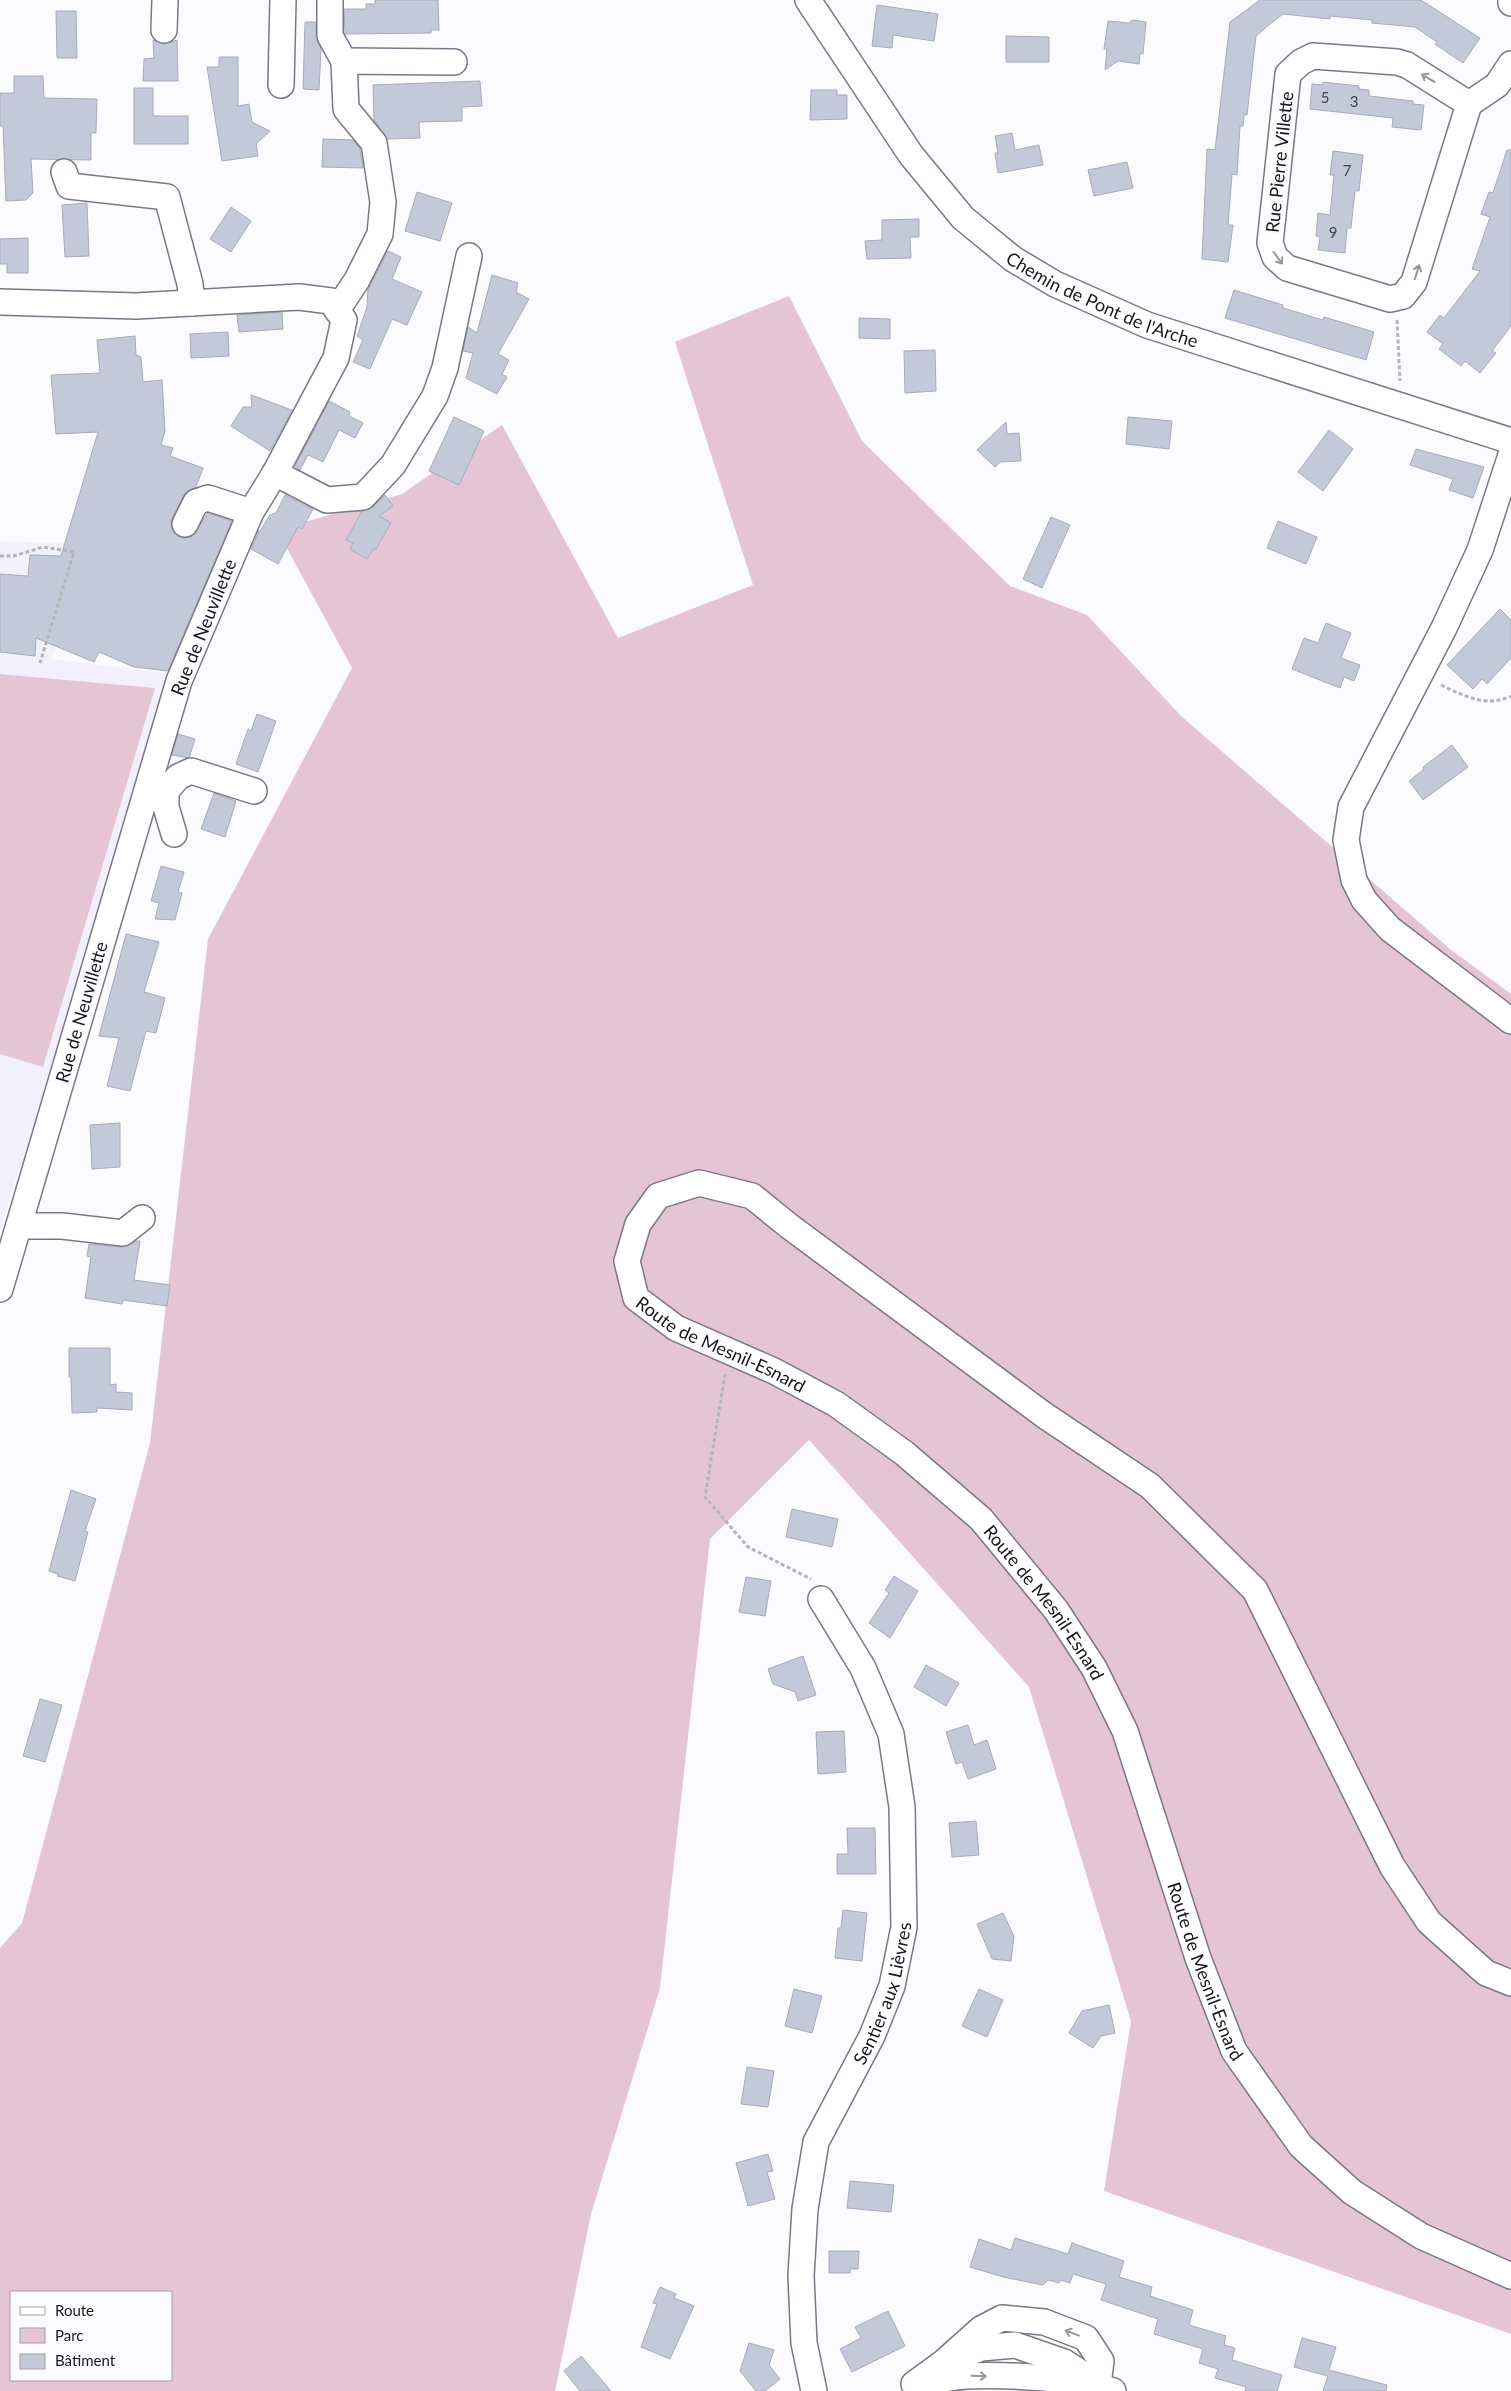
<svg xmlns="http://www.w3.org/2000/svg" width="1511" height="2391" viewBox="0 0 1511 2391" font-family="Lato,sans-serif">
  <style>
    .built { fill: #f3f0fe }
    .green { fill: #e5c4d4; fill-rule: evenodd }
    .building { fill: #c4c9d9; stroke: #a6aaba }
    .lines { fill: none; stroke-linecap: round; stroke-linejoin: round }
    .minor-casing { stroke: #7b7786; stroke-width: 28 }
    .path { stroke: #b5b5b9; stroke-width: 3; stroke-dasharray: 4 2.5; stroke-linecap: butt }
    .minor { stroke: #fff; stroke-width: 25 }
    .oneway { stroke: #979699 }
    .labels { text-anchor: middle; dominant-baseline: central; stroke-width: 5; stroke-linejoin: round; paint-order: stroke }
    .number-label { font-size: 15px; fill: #43434b }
    .street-label { font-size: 18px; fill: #18161c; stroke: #fbfbfe }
  </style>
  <rect width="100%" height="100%" fill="#fbfbfe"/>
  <path class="built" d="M0 541 85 544 52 659 170 674 28 1169 19 1168 0 1233Z"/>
  <path class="green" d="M789 296 862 441 1010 586 1087 615 1181 716 1450 949 1511 994V2334L1104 2191 1131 2021 1029 1687 809 1440 710 1539 660 1988 591 2214 555 2391H0V1948L22 1923 150 1443 208 939 352 668 277 530 402 494 502 425 618 638 753 585 675 342ZM11 2292H171V2380H11Z
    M0 674 155 688 43 1067 0 1054Z"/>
  <path class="building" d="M375 0H438L439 30H431V33L345 34 344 9H366V4H375Z
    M1260 0H1421L1480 38 1463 63 1435 44 1437 42 1415 27 1372 23V20L1330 16V19L1283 14 1270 24 1256 36 1247 115H1244L1243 126H1240L1237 175 1232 174 1228 225H1233L1228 262 1202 259 1207 149 1215 150 1230 22Z
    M877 5 938 14 934 41 893 35 892 48 872 46Z
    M56 11H76L77 58H57Z
    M1132 20 1146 22 1143 54 1140 53 1139 64 1118 61 1105 70 1107 49H1104L1108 21 1129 23Z
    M305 22H316V36L321 49 319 90 303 89Z
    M1006 36 1049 37V62H1006Z
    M153 40 164 44 177 40 178 81H143L144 59 154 58Z
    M219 57H238V106L249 104 252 122 270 131 256 144 258 156 222 161 207 67H219Z
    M14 76H43L44 98 97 99 96 133H91V160L31 159 33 193 26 200 6 201 3 126H0V93H14Z
    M480 81 482 106 462 107V121L419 122 420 138 387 139 374 120 373 85Z
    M1323 82 1359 86V89L1369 90V96L1413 101V104L1424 105 1421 130 1392 127 1393 118 1310 109 1312 84 1323 85Z
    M134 88H153V116H188V144H134Z
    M811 90H837V95H847V119L810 120Z
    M1012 133 1015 150 1039 145 1043 165 998 173 995 153H998L995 136Z
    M323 139 353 140 360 149 363 168 322 167Z
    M1507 150H1511V326L1492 351 1496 353 1480 373 1465 361 1461 366 1439 349 1443 344 1427 332 1440 315 1444 318 1480 271 1472 269 1490 217 1481 214 1489 192 1493 193Z
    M1333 151 1363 155 1359 191H1355L1351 228H1347L1345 253 1318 250 1320 237 1316 236 1318 213 1330 215 1334 175H1330Z
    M1127 162 1133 188 1094 196 1088 170Z
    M417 192 452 203 440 241 405 231Z
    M87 203 89 256 65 257 62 205Z
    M231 207 251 221 231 252 210 239Z
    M919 219V237H910L911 258 867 259 865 241 882 240V220Z
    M28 238V273H7V264H0V239Z
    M388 251 401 257 392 279 422 292 407 325 392 319 370 369 353 362 363 340 357 336 367 307 368 289Z
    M492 275 518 283 516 292 529 299 498 354 509 360 502 374 507 377 497 394 466 378 473 353 463 351 468 327 477 333Z
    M1234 290 1283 305V308L1323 320 1324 317 1374 332 1366 360 1225 318Z
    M282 312 283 329 239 332 237 315Z
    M859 318 890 319V339L859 338Z
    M228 332 229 356 191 358 190 334Z
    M135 336 136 355 141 357 143 382 162 380 165 431 161 445 173 448 170 456 203 468 196 487 184 495 172 518 171 524 173 531 179 537 186 538 192 536 208 513 232 521 168 671 134 667 99 652 94 662 36 638 35 656 0 652V574L28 576 30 555 61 556 98 432 56 434 51 375 100 373 97 340Z
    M935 350 936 391 905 393 904 351Z
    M251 395 292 410 270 451 231 426 243 407H252Z
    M329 401 350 412 349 416 363 423 355 438 339 430 323 462 308 455 300 470 295 466Z
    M454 417 484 431 459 485 429 471Z
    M1128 417 1172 421 1169 449 1126 444Z
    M1006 422 1007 434 1019 433 1021 461 1000 462 995 467 977 450Z
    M1329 430 1353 449 1323 491 1298 472Z
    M1416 449 1484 467 1473 498 1449 490 1453 479 1410 465Z
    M285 495 313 509 302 529 298 527 278 564 251 549 259 531H260L270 515 276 513Z
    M385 495 393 506 379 516 391 523 376 549 374 548 367 559 350 549 353 543 346 540 362 511 373 507Z
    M1051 517 1070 525 1042 588 1023 579Z
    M1278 521 1317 537 1306 564 1267 548Z
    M1500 609 1511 620V658L1487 684 1482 679 1473 689 1447 665Z
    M1326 623 1351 633 1341 658 1360 665 1354 681 1344 677 1340 688 1292 669 1304 638 1318 643Z
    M257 714 276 721 258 772 236 764 248 729 251 731Z
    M178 734 195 739 189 758 172 755Z
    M1452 745 1468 767 1423 800 1409 781 1424 769 1423 767Z
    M214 793 236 801 225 837 201 829Z
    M161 866 184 872 178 892 182 893 175 920 155 919 159 903 151 901Z
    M126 934 159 942 144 992 165 998 156 1033 146 1031 130 1091 107 1086 119 1038 99 1036Z
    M120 1123V1167L92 1169 90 1125Z
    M136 1241H140L134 1280 170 1285 167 1306 123 1300 122 1304 85 1298 91 1257 87 1256 89 1244 121 1247Z
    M69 1348H110V1385L116 1384V1392L132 1393V1410L97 1408V1412L72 1413 71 1377H69Z
    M71 1490 96 1499 85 1531 88 1532 75 1581 57 1576 58 1574 49 1571Z
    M792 1509 838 1519 832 1547 786 1537Z
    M894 1576 918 1591 890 1638 869 1623 889 1593 885 1590Z
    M746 1577 771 1581 765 1616 739 1612Z
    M803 1656 816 1695 798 1701 795 1692 773 1684 768 1669Z
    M926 1665 959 1683 946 1706 914 1687Z
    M40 1699 62 1705 45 1762 23 1756Z
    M968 1725 974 1745 987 1740 996 1769 968 1779 962 1762 956 1764 946 1732Z
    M844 1731 846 1772 818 1774 816 1732Z
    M976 1821 979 1855 952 1857 949 1823Z
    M847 1828H875L876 1874H837V1854H848Z
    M843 1910 867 1913 862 1961 835 1958 838 1928H841Z
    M1003 1913 1014 1936 1011 1961 992 1959 977 1924Z
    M794 1989 822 1996 812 2033 785 2026Z
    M979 1989 1003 2000 987 2037 962 2026Z
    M1109 2005 1115 2033 1101 2036 1093 2048 1069 2033 1082 2011Z
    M747 2067 774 2071 768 2107 741 2104Z
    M768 2154 773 2171 767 2172 775 2199 748 2206 736 2163Z
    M850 2181 894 2185 891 2212 847 2208Z
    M1015 2238 1068 2254 1072 2243 1124 2261 1119 2277 1152 2287 1150 2296 1193 2310 1189 2325 1226 2336 1224 2345 1235 2348 1232 2360 1282 2375 1277 2391H1245L1246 2387 1215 2378 1218 2369 1199 2363 1203 2349 1154 2334 1158 2319 1101 2300 1106 2284 1073 2274 1070 2283 1060 2280 1059 2283 1048 2280 1043 2285 1003 2277 970 2267 979 2239 1011 2250Z
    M829 2251H859L858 2269H850V2273H829Z
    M660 2287 676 2294 674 2298 694 2306 670 2359 641 2347 657 2304 653 2303Z
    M888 2311 905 2346 852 2372 840 2349 861 2338 855 2327Z
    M1302 2338 1336 2347 1329 2370 1387 2385 1386 2391H1323L1328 2376 1294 2367Z
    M749 2343 774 2350 769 2365 780 2379 765 2391H756L740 2371Z
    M581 2356 611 2391H580L564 2371Z"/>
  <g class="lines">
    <defs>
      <g id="minor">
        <path d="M330 0V36L344 61"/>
        <path id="s1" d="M808 0 911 155 963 218 1013 259 1055 284 1147 325 1511 441"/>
        <path d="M1511 0V3"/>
        <path d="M164 30 165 0"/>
        <path d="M281 85 283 0"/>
        <path d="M1469 104 1407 65 1397 62 1313 56 1301 62 1288 74 1270 243 1275 257 1287 268 1390 299 1403 296 1414 282 1469 104 1497 85 1511 64"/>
        <path d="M64 172 69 186 167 197 190 284 192 303"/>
        <path d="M0 302 136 306 299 297 331 301 344 320 336 358 275 473 251 512 179 681 0 1289"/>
        <path d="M337 310 357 280 380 234 383 202 374 143 346 109 344 61 454 62"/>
        <path d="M1511 455 1480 550 1444 628 1351 807 1346 840 1354 880 1364 900 1390 929 1511 1021"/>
        <path d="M275 473 327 500 363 497 393 465 435 396 445 368 469 256"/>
        <path d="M185 524 196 502 208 498 251 512"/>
        <path d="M174 834 166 807V791L178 777 191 771 254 791"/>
        <path d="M20 1223 28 1226H62L123 1233 142 1218"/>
        <path id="s2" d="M1511 1983 1486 1973 1429 1922 1392 1866 1255 1590 1150 1486 1044 1415 789 1226 752 1196 699 1183 658 1196 638 1224 627 1261 636 1298 676 1328 774 1371 836 1404 904 1453 981 1519 1056 1610 1094 1668 1125 1731 1198 1958 1234 2051 1301 2146 1352 2192 1421 2236 1511 2276"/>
        <path d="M953 2359 981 2348 1015 2345 1064 2362 1096 2383"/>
        <path d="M917 2383C934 2381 951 2377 967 2376 1004 2374 1080 2378 1113 2391"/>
        <path d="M914 2384 944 2362 981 2329 1002 2318 1044 2322 1086 2338 1101 2361 1098 2385"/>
        <path id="s3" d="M814 2391 804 2343 801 2276 805 2209 816 2142 872 2036 892 1986 904 1927 902 1807 891 1734 863 1668 821 1599"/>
      </g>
    </defs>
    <use href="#minor" class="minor-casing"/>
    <path class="path" d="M1397 320 1400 381
      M0 556H14L43 547 74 552 40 663
      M1441 685C1464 696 1487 708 1511 696
      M725 1374 705 1497 748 1547 811 1579"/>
    <use href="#minor" class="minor"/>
  </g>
  <defs><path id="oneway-shaft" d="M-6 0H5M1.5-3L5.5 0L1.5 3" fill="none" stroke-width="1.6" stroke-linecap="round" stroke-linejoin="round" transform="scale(1.25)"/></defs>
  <g class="oneway">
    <use href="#oneway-shaft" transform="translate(1428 78) rotate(-149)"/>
    <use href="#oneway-shaft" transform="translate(1278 258) rotate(54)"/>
    <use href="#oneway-shaft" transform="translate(1417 272) rotate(-73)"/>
    <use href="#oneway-shaft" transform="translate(1072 2333) rotate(-159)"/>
    <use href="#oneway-shaft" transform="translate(979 2376) rotate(2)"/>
  </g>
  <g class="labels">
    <g class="number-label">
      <text x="1325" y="97">5</text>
      <text x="1354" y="101">3</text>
      <text x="1347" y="170">7</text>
      <text x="1333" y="232">9</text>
    </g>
    <g class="street-label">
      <text transform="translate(1279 162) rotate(-84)">Rue Pierre Villette</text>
      <text stroke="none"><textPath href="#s1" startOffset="431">Chemin de Pont de l'Arche</textPath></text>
      <text transform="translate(203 627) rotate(-68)">Rue de Neuvillette</text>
      <text transform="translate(81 1012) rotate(-74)">Rue de Neuvillette</text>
      <text stroke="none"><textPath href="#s2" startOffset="1425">Route de Mesnil-Esnard</textPath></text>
      <text stroke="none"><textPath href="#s2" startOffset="1845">Route de Mesnil-Esnard</textPath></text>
      <text stroke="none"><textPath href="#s2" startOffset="2251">Route de Mesnil-Esnard</textPath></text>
      <text stroke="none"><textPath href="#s3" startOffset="415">Sentier aux Lièvres</textPath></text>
    </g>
  </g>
  <rect x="10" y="2291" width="162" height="90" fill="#fbfbfe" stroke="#a09fa4"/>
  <rect x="20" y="2307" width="25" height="8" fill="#ffffff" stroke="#a09fa4"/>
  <text x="55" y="2316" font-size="15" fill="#18161c">Route</text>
  <rect x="20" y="2328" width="25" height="15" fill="#e5c4d4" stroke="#a09fa4"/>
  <text x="55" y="2341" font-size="15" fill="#18161c">Parc</text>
  <rect x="20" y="2354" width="25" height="15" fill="#c4c9d9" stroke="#a09fa4"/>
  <text x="55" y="2366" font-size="15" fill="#18161c">Bâtiment</text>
</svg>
